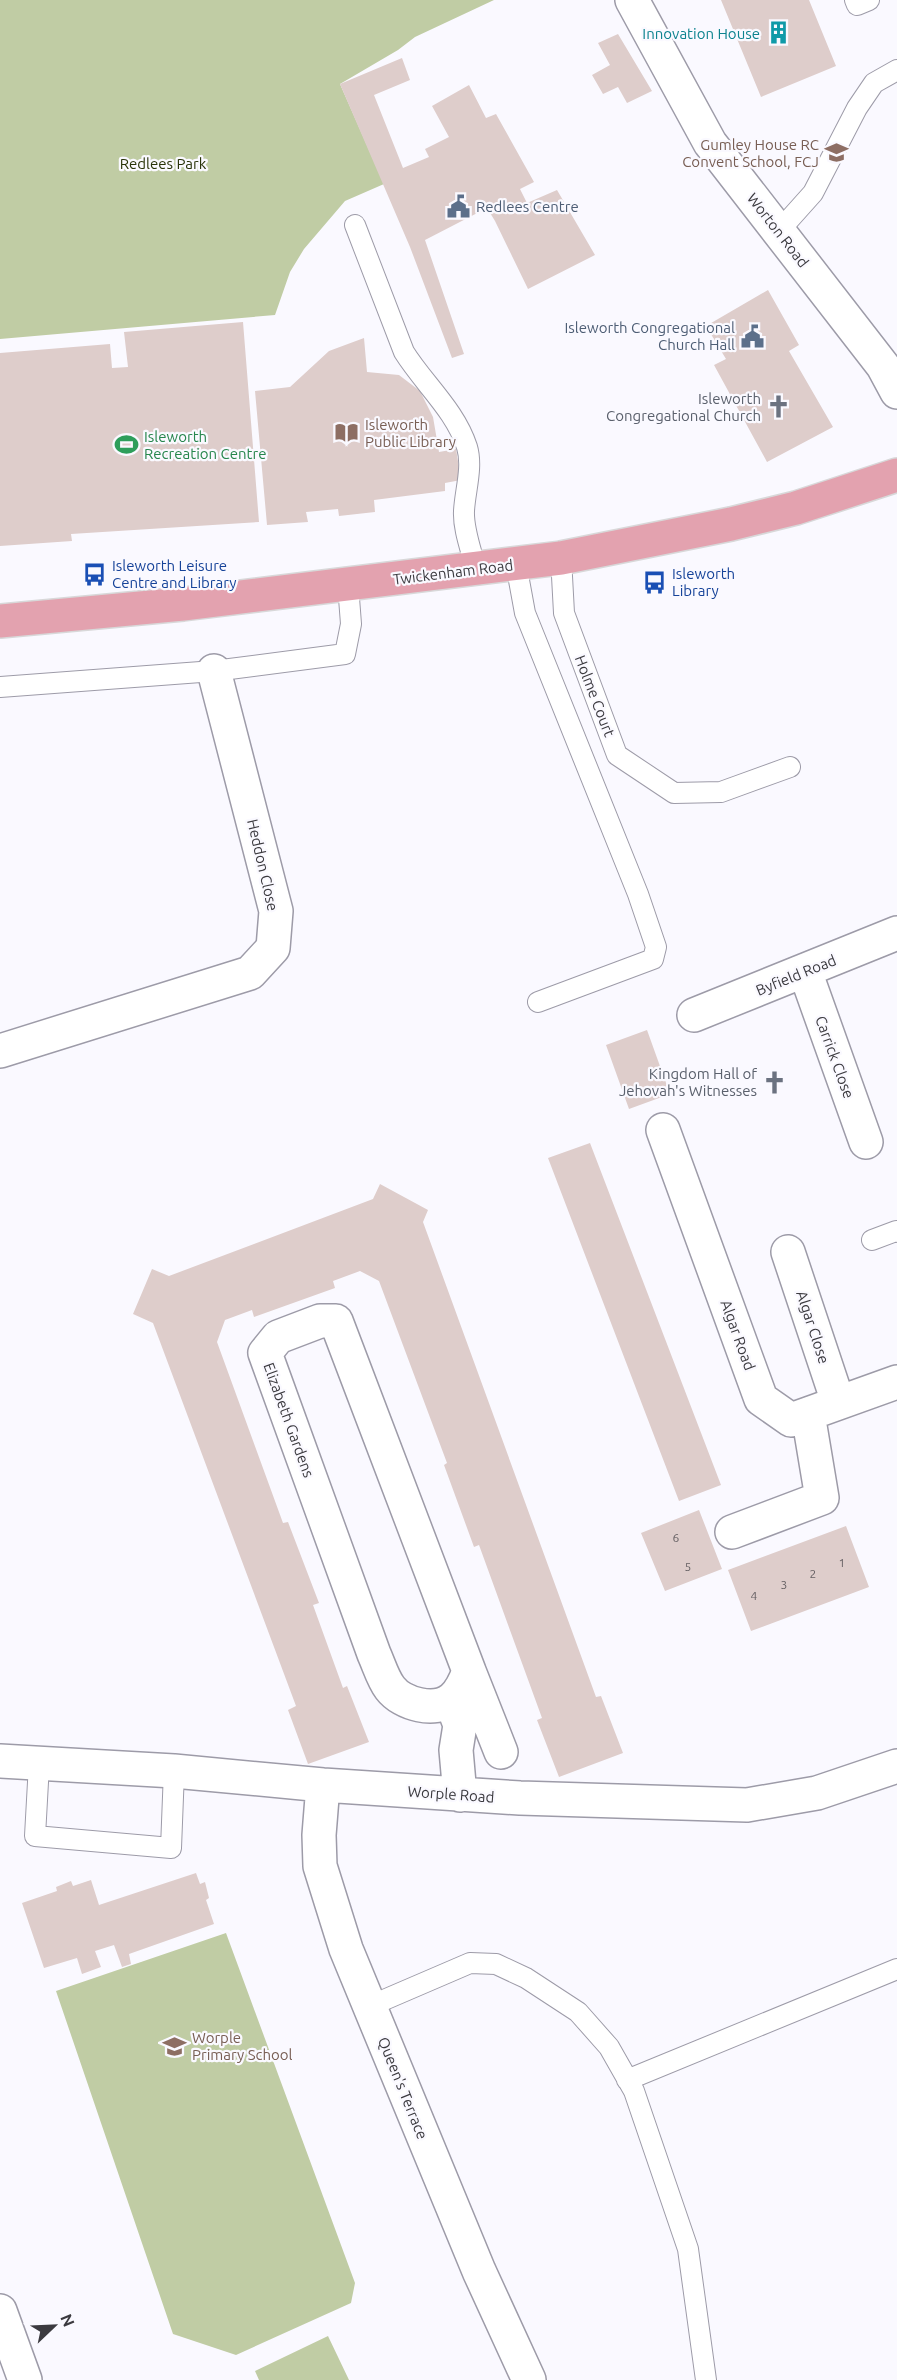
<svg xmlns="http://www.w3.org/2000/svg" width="897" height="2380" viewBox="0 0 897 2380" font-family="Ubuntu,sans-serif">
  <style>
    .green { fill: #c0cca4 }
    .building { fill: #decdcb }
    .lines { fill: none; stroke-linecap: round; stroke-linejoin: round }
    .service-casing { stroke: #9d9ba8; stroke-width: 22 }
    .minor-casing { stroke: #9d9ba8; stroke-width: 36 }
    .tertiary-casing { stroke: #9d9ba8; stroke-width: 36 }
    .primary-casing { stroke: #d8d8d9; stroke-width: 36 }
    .service { stroke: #fff; stroke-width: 20 }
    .minor { stroke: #fff; stroke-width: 33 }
    .tertiary { stroke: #fff; stroke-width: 33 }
    .primary { stroke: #e3a2af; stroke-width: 33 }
    .labels { text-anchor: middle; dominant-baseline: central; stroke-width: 4.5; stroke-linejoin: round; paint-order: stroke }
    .number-label { font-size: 12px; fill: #645f62 }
    .culture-label { font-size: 15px; fill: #0d838f; stroke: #faf9ff; text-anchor: end }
    .education-label { font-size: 15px; fill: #785e54; stroke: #faf9ff; text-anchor: start }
    .park-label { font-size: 15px; fill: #293309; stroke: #faf9ff }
    .service-label { font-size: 15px; fill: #4e5e75; stroke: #faf9ff; text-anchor: start }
    .street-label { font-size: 15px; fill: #3b3a3f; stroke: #faf9ff }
    .worship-label { font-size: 15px; fill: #5b616d; stroke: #faf9ff; text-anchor: end }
    .leisure-label { font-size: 15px; fill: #27864d; stroke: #faf9ff; text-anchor: start }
    .transit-label { font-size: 15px; fill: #164399; stroke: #faf9ff; text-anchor: start }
  </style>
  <rect width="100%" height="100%" fill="#faf9ff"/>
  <path class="green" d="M0 0H494L415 37 398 50 340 84 384 184 345 201 304 249 290 272 275 315 0 339Z
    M226 1933 355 2283 351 2303 236 2355 173 2334 56 1991Z
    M328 2336 349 2380H259L255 2371Z"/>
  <path class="building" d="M721 0H809L836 66 761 97Z
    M618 34 652 91 627 103 618 87 603 94 592 75 610 65 598 43Z
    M402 58 410 80 374 95 403 168 429 157 425 149 449 137 432 106 469 85 486 118 496 114 534 182 520 189 527 203 557 190 595 255 528 289 495 221 487 208 425 240 464 354 452 358 410 247 340 84Z
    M768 290 799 345 789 351 833 427 767 462 714 365 726 359 706 326Z
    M243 322 259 522 71 534 72 541 0 546V353L110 344 112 368 128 367 124 332Z
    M364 338 367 372 399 375 420 391 433 417 439 452 456 449 461 480 445 483V491L374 500 375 512 339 516 338 509 306 512 308 522 267 525 255 391 290 387 329 351Z
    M647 1030 670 1094 629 1109 606 1045Z
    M590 1143 721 1485 679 1501 548 1158Z
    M380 1184 428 1210 423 1222 596 1697 601 1696 623 1753 559 1777 537 1720 542 1718 479 1545 474 1547 444 1465 447 1463 379 1281 360 1271 333 1281 335 1288 254 1317 252 1310 225 1320 217 1342 283 1523 288 1522 319 1603 313 1605 343 1688 347 1686 369 1742 308 1764 288 1710 296 1706 153 1323 133 1314 152 1269 169 1276 373 1199Z
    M699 1510 722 1569 665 1591 641 1533Z
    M846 1526 869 1587 751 1631 728 1570Z
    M196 1873 200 1884 205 1882 209 1898 206 1900 214 1924 129 1954 131 1964 122 1967 114 1945 95 1951 101 1967 82 1974 77 1958 44 1968 22 1903 57 1891 56 1887 71 1881 73 1886 91 1880 99 1905Z"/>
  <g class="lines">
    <defs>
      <path id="service" d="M855 0 857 5 869 0
        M355 225 404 352C424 384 455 410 467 447 473 467 465 491 464 511 463 530 472 552 476 570
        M779 231 813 193 857 108 874 83 897 70
        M561 558 564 613 617 755 674 793 721 792 790 767
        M516 564 525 613 638 894 656 947 653 959 538 1002
        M0 687 214 671 345 654 351 624 348 585
        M872 1240 896 1231 897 1232
        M39 1764 35 1836 171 1848 174 1771
        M370 2006 470 1963 496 1964 526 1978 578 2012 609 2047 634 2091 688 2249 706 2380
        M627 2080 897 1969"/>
      <path id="minor" d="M805 971 866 1142
        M694 1015 897 933
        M0 1051 250 973 273 948 276 911 214 671
        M663 1130 761 1399 791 1420 897 1382
        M788 1252 838 1402
        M320 1321H336L469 1671C465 1682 461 1692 452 1699 435 1713 402 1704 390 1688 383 1679 379 1665 374 1654L265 1353 278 1337Z
        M732 1532 822 1498 808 1414
        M469 1671 501 1752
        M451 1701 460 1725 456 1750 460 1795
        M0 1761 174 1771 323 1785 520 1798 747 1805 817 1793 897 1766
        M323 1785 319 1835 320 1866 346 1949 479 2271 529 2380
        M0 2311 25 2380"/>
      <path id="tertiary" d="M632 0 710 143 883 366 897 392"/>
      <path id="primary" d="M0 621 183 604 561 558 731 524 796 508 897 475"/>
    </defs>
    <use href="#service" class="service-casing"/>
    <use href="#minor" class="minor-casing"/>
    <use href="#tertiary" class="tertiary-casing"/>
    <use href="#primary" class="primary-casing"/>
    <use href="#service" class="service"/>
    <use href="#minor" class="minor"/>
    <use href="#tertiary" class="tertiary"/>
    <use href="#primary" class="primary"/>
  </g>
  <defs>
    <symbol id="building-bare" viewBox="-9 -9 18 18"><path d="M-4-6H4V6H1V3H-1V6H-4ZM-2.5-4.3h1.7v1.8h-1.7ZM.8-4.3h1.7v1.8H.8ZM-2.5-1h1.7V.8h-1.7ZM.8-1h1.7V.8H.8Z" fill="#0f9aa8" stroke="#faf9ff" stroke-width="2.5" paint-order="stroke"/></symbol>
    <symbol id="school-bare" viewBox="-9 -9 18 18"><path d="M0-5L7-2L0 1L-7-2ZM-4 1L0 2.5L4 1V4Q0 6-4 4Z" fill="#8d6e63" stroke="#faf9ff" stroke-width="2.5" paint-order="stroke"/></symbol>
    <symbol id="civic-bare" viewBox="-9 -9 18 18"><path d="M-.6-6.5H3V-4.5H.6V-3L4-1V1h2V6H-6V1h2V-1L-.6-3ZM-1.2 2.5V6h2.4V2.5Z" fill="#5c6f8a" stroke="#faf9ff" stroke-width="2.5" paint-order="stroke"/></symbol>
    <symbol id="church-bare" viewBox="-9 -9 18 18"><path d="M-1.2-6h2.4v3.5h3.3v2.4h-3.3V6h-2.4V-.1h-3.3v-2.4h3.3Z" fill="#6b7280" stroke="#faf9ff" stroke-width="2.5" paint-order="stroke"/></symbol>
    <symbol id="library-bare" viewBox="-9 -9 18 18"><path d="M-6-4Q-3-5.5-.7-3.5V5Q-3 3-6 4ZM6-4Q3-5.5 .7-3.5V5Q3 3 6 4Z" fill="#8d6e63" stroke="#faf9ff" stroke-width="2.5" paint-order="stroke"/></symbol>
    <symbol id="stadium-bare" viewBox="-9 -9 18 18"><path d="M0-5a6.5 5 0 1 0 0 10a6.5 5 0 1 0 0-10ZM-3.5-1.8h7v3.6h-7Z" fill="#2e9e5b" stroke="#faf9ff" stroke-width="2.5" paint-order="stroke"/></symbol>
    <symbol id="bus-bare" viewBox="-9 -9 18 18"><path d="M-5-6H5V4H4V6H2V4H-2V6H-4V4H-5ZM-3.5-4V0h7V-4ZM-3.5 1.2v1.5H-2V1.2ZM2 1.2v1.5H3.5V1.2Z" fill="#1a4fb4" stroke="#faf9ff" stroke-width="2.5" paint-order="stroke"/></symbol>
  </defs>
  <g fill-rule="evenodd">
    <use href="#building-bare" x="762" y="16" width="33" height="33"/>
    <use href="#school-bare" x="820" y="136" width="33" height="33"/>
    <use href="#civic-bare" x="442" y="190" width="33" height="33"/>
    <use href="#civic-bare" x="736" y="320" width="33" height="33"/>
    <use href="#church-bare" x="762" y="390" width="33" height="33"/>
    <use href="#library-bare" x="330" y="416" width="33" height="33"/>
    <use href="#stadium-bare" x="110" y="428" width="33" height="33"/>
    <use href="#bus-bare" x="78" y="558" width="33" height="33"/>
    <use href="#bus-bare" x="638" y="566" width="33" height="33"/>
    <use href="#church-bare" x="758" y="1066" width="33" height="33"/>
    <use href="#school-bare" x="158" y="2030" width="33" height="33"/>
  </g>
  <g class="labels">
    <g class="number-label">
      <text x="676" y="1537">6</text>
      <text x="842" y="1562">1</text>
      <text x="688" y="1566">5</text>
      <text x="813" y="1573">2</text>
      <text x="784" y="1584">3</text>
      <text x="754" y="1595">4</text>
    </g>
    <g class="culture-label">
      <text x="760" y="33">Innovation House</text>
    </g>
    <g class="education-label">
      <text x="819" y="144" text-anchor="end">Gumley House RC<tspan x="819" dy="17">Convent School, FCJ</tspan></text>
      <text x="365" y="424">Isleworth<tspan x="365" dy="17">Public Library</tspan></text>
      <text x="192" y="2037">Worple<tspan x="192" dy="17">Primary School</tspan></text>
    </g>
    <g class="park-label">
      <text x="163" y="163">Redlees Park</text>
    </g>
    <g class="service-label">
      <text x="476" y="206">Redlees Centre</text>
      <text x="735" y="327" text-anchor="end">Isleworth Congregational<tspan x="735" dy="17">Church Hall</tspan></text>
    </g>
    <g class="street-label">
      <text transform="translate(778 230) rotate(52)">Worton Road</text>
      <text transform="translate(453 572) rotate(-7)">Twickenham Road</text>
      <text transform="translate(595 696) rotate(69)">Holme Court</text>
      <text transform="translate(263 865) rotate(77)">Heddon Close</text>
      <text transform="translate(796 975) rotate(-22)">Byfield Road</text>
      <text transform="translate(835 1057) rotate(70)">Carrick Close</text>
      <text transform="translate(813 1327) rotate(72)">Algar Close</text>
      <text transform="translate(738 1335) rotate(70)">Algar Road</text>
      <text transform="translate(289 1420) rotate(70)">Elizabeth Gardens</text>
      <text transform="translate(451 1794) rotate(4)">Worple Road</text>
      <text transform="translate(403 2088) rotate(68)">Queen's Terrace</text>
    </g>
    <g class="worship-label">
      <text x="761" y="398">Isleworth<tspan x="761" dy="17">Congregational Church</tspan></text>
      <text x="757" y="1073">Kingdom Hall of<tspan x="757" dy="17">Jehovah's Witnesses</tspan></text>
    </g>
    <g class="leisure-label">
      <text x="144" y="436">Isleworth<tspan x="144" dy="17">Recreation Centre</tspan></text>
    </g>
    <g class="transit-label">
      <text x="112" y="565">Isleworth Leisure<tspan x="112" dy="17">Centre and Library</tspan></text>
      <text x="672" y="573">Isleworth<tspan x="672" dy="17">Library</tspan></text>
    </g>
  </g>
  <g transform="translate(54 2326) rotate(67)" stroke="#faf9ff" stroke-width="4.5" paint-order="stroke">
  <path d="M0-4.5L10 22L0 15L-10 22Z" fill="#3b3a3f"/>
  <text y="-9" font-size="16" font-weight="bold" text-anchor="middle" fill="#3b3a3f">N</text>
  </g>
</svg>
